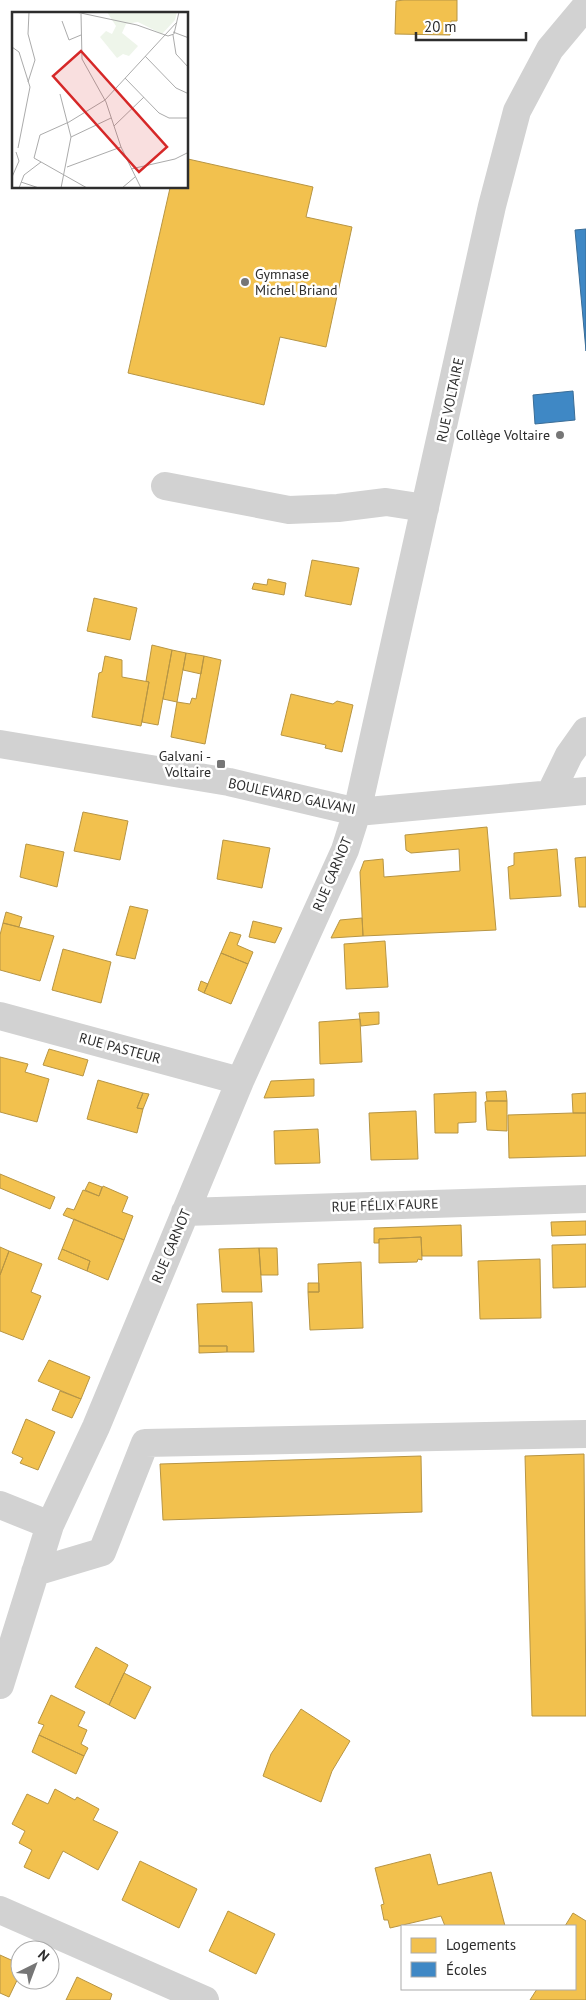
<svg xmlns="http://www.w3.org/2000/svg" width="586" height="2000" viewBox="0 0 586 2000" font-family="'PT Sans',sans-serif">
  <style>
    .homes { fill: #f2c14e; stroke: #b79544 }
    .schools { fill: #3f88c5; stroke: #3a6d97 }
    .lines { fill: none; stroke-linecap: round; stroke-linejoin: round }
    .minor { stroke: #d2d2d2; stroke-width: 28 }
    .poi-dot { fill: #767676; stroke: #fff; stroke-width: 2 }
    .labels { text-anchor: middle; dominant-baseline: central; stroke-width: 5; stroke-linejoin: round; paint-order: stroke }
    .poi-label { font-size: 14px; fill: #2d2d2d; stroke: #fff; text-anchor: end }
    .street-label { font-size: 14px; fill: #2d2d2d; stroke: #fff }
    .inset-road { fill: none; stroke: #ababab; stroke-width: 1 }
    .view { fill: #d62828; fill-opacity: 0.15; stroke: #d62828; stroke-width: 2.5 }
    .inset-edge { fill: none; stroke: #2d2d2d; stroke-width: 2.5 }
  </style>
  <rect width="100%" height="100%" fill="#fff"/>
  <path class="homes" d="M404 0H457V21H451L450 35 395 34 396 1Z
    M188 159 313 187 306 217 352 227 326 347 280 337 264 405 128 373 170 188H188Z
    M312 560 359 568 351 605 305 596Z
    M268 579 286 583 284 595 252 589 254 583 267 585Z
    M94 598 137 608 130 640 87 631Z
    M152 645 172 650 158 725 142 722 149 682 146 681Z
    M172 650 186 653 177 702 163 699Z
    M186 653 204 656 201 674 183 670Z
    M105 656 122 660V677L149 682 141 726 92 717 99 673 102 672Z
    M204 656 221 660 205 744 171 737 177 702 190 704 192 698 196 699Z
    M291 694 333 704 337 701 353 705 342 752 325 748 326 745 281 735Z
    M83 812 128 821 120 860 74 851Z
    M487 827 496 930 363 936 360 872 364 861 383 859 384 877 460 871 459 849 411 853 406 850 405 835Z
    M223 840 270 848 262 888 217 879Z
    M26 844 64 852 57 887 20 877Z
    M557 849 561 896 510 899 508 867 514 865V853Z
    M586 857V907H579L575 858Z
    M130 906 148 910 135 959 116 955Z
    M6 912 22 917 19 927 3 923Z
    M362 918 363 936 331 938 340 920Z
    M253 921 282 928 275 943 249 937Z
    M3 923 54 936 40 981 0 970V935Z
    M230 932 241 935 237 945 253 952 248 964 221 953Z
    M385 941 388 987 346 989 344 944Z
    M63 949 111 962 101 1003 52 990Z
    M221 953 248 964 231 1004 204 993Z
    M201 981 208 984 204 993 198 990Z
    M379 1012V1024L361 1026 359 1013Z
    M360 1019 362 1062 320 1064 319 1022Z
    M49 1049 88 1060 83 1076 43 1065Z
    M0 1057 28 1064 25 1072 49 1079 37 1122 0 1112Z
    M314 1079V1096L264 1098 271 1081Z
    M98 1080 143 1093 137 1108 143 1109 137 1133 87 1119Z
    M506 1091 507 1101H487L486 1092Z
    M476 1092V1122L458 1123V1133H435L434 1094Z
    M143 1093 149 1094 143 1109 137 1108Z
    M586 1093V1113H573L572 1094Z
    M487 1101H507V1131L487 1130 485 1102Z
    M416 1111 418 1159 371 1160 369 1113Z
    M573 1113H586V1156L509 1158 508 1115Z
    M318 1129 320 1163 275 1164 274 1131Z
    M0 1174 55 1197 50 1209 0 1188Z
    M89 1182 102 1187 99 1196 85 1190Z
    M103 1186 128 1197 122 1212 133 1216 124 1240 63 1215 67 1208 74 1210 83 1190 99 1196Z
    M74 1219 124 1240 108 1280 87 1271 90 1261 62 1249Z
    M586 1221V1235L552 1236 551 1222Z
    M461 1225 462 1256H422L421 1237 379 1239V1243H374V1228Z
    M421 1237 422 1260 418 1259 417 1262 379 1263V1239Z
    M586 1244V1287L553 1288 552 1245Z
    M0 1247 9 1251 0 1275Z
    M259 1248H277L278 1275H261Z
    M259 1248 262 1292H222L219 1249Z
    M62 1249 90 1261 87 1271 58 1259Z
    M9 1251 42 1264 31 1292 41 1296 23 1340 0 1331V1275Z
    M540 1259 541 1318 480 1319 478 1261Z
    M361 1262 363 1328 310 1330 308 1292H319L318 1264Z
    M308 1283H319V1292H308Z
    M252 1302 254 1352H227V1346H199L197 1304Z
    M199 1346H227V1352L199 1353Z
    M49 1360 90 1377 81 1399 38 1381Z
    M60 1391 81 1399 72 1418 52 1410Z
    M26 1419 55 1432 38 1470 20 1463 23 1458 12 1453Z
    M584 1454 586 1716H532L525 1456Z
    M421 1456 422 1512 163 1520 160 1464Z
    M96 1647 128 1665 109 1705 75 1687Z
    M124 1673 151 1687 135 1719 109 1705Z
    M51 1695 85 1712 78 1726 87 1730 81 1744 88 1748 84 1756 39 1735 44 1725 38 1723Z
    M301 1709 350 1741 332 1771 321 1802 263 1776 271 1754Z
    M39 1735 84 1756 76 1774 32 1752Z
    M55 1789 75 1800 77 1797 99 1809 93 1820 118 1832 98 1870 63 1851 49 1879 24 1867 32 1850 19 1843 25 1831 12 1824 27 1794 48 1804Z
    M430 1854 438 1885 491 1872 505 1926H445L441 1916 390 1928 388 1920H384L381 1905 384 1904 375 1868Z
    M140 1861 197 1889 179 1928 122 1900Z
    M228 1911 275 1934 256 1974 209 1951Z
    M573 1913 586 1921V2000H530L537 1989H575V1926H565Z
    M0 1955 20 1964V1974L9 1997 0 1993Z
    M77 1977 112 1994 110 2000H66Z"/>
  <path class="schools" d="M586 229V351L575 230Z
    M573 391 575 420 535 424 533 395Z"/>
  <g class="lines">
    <path class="minor" d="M165 486 289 510 338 508 386 502 425 508
      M0 744 229 782 357 812 586 791
      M550 794 569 755 586 731
      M0 1016 240 1081
      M185 1212 586 1199
      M0 1505 50 1525
      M35 1572 102 1552 145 1443 586 1434
      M0 1685 50 1525 96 1427 240 1081 345 850 357 812 492 206 517 111 550 49 586 6
      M0 1910 205 2000"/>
  </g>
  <g class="poi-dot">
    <circle cx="245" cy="282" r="5"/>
    <circle cx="560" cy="435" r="5"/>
    <rect x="216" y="759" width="10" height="10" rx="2.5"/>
  </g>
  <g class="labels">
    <g class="poi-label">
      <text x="255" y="274" text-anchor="start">Gymnase<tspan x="255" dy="16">Michel Briand</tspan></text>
      <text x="550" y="435">Collège Voltaire</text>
      <text x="211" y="756">Galvani -<tspan x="211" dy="16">Voltaire</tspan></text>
    </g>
    <g class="street-label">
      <text transform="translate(450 400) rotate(-78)">RUE VOLTAIRE</text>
      <text transform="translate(292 796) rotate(12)">BOULEVARD GALVANI</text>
      <text transform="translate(332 874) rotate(-67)">RUE CARNOT</text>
      <text transform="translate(120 1048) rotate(15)">RUE PASTEUR</text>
      <text transform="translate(385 1205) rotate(-2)">RUE FÉLIX FAURE</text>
      <text transform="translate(171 1246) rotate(-67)">RUE CARNOT</text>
    </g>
  </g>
  <g transform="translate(12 12)">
    <rect width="176" height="176" fill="#fff"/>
    <path d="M95 0H165L163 8 150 22 126 10 114 12 110 21 126 34 117 44 111 42 105 46 88 25 94 19 100 22 104 14Z" fill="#eef5ea"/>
    <path class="inset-road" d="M64 0 125 13 156 24 162 22 167 0M69 2 70 47 94 90 109 135 129 176M50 9 57 28 69 23M161 20 177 26M161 23 164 42 177 56M0 35 7 40 18 75 6 136M133 44 164 76 177 82M113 66 147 101 157 106H177M16 70 23 48 16 22 17 0M48 82 59 125 49 176M102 114 132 85M59 125 99 106M55 155 109 135M119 157 163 147 177 140M0 165 7 149 4 140M9 170 27 176M7 176 12 163 29 150M75 176 22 146 28 123 57 110 93 88 165 10M110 176 123 165"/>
    <path class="view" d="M69 39 155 135 127 160 41 64Z"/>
    <rect width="176" height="176" class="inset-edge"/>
  </g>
  <rect x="401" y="1925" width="175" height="65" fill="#ffffff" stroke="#ababab"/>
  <rect x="411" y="1938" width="25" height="15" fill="#f2c14e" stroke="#ababab"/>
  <text x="446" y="1950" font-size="15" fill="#2d2d2d">Logements</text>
  <rect x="411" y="1962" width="25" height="15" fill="#3f88c5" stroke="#ababab"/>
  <text x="446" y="1975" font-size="15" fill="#2d2d2d">Écoles</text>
  <g transform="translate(35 1965) rotate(42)"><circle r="24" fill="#ffffff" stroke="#ababab"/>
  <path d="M0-4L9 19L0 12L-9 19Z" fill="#767676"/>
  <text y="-8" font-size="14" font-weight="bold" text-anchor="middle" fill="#2d2d2d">N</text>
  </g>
  <path d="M416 32v8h110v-8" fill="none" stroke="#2d2d2d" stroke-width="2.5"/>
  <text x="424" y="32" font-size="15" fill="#2d2d2d" stroke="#ffffff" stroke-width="4" paint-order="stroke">20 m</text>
</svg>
